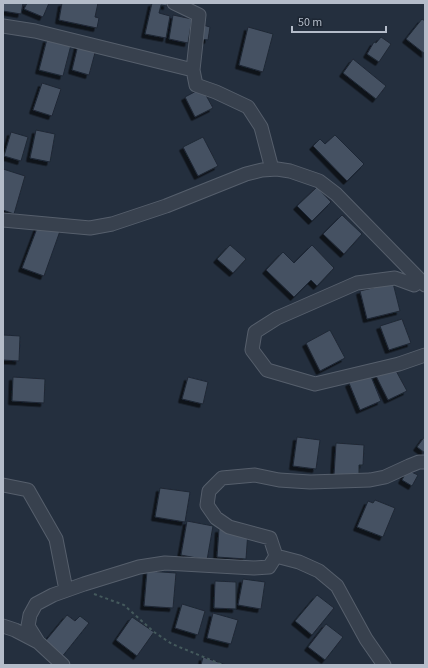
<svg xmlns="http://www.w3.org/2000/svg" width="428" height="668" viewBox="0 0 428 668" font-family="'Source Sans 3',sans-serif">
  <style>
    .building { fill: #455162; stroke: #1f2835; filter: url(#shadow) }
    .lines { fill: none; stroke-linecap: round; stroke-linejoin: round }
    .minor-casing { stroke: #565f6c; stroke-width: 15 }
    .path { stroke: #44595c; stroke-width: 2; stroke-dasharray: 3 3; stroke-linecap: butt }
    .minor { stroke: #38414e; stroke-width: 13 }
  </style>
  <defs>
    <filter id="shadow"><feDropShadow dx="-3.5" dy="3.5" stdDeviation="0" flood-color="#0009"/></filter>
  </defs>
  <rect width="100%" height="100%" fill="#242f3e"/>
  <path class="building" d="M3 3H23L21 14 3 11Z
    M27 3H49L43 17 24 9Z
    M62 3H98L95 17 99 18 97 28 59 20Z
    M152 3H167V6L161 5 159 13 170 16 166 38 145 34Z
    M173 15 192 19 188 43 169 39Z
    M422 19 425 21V54L406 39Z
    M203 25 210 27 208 40 201 39Z
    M248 27 273 34 263 72 239 65Z
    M381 37 391 44 379 62 367 54 374 42 376 43Z
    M47 39 71 45 63 76 39 70Z
    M78 45 96 49 89 75 72 70Z
    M353 59 386 86 376 99 343 73Z
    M42 83 61 89 52 116 33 110Z
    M202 88 213 108 195 117 185 97Z
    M36 130 55 134 50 162 30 158Z
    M11 132 28 137 21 161 4 156Z
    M335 135 364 164 347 181 313 146 320 139 325 144Z
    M203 137 218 166 198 176 183 147Z
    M3 169 25 176 14 214 3 210Z
    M317 187 331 202 312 221 297 206Z
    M342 215 362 234 344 254 323 234Z
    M39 223 60 231 44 276 22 268Z
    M230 245 246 259 233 273 217 259Z
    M312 245 334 268 317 286 311 280 294 297 266 270 283 252 294 263Z
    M393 283 400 311 367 319 360 291Z
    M402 319 411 343 389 350 380 326Z
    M330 330 345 358 320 371 306 343Z
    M3 335 20 336 19 361 3 360Z
    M394 367 407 391 388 400 376 376Z
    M370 374 381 401 360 410 349 383Z
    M13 377 45 379 44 403 12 401Z
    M188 377 208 382 203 404 182 399Z
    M425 436V453L417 447Z
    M297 437 320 440 316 469 293 466Z
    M336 443 364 445 363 465H359V476L334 475Z
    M407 470 418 475 412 486 402 480Z
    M160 488 190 492 185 522 155 517Z
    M375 500 395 508 383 537 357 527 368 501 373 503Z
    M187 521 213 526 207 560 181 555Z
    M219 529 248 531 246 559 217 557Z
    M147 571 176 573 173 608 144 606Z
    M243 579 265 582 261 609 238 605Z
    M215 581 236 582V609L214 608Z
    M317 595 334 608 312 635 295 621Z
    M182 604 205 611 198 635 175 628Z
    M213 613 238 620 231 644 207 638Z
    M67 615 75 621 80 616 89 623 61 658 43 644Z
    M132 617 154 632 137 656 116 640Z
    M326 624 343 637 325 660 308 647Z
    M203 657 227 665H201Z"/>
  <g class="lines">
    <defs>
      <path id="minor" d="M174 3 199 15 193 70 196 85 216 92 248 107 261 127 272 169
        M3 26 35 31 193 70
        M3 220 90 228 112 224 166 206 246 174 262 170 277 169 290 171 319 181 336 194 425 285
        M420 281 414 285 395 278 357 283 277 318 255 332 252 350 267 370 315 384 399 364 425 355
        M3 485 28 490 56 539 66 590
        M276 556 299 562 319 571 337 586 366 639 384 665
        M3 626 15 630 38 642
        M63 665 38 642 28 626 30 615 36 604 53 595 84 584 139 567 165 563 254 568 269 567 276 556 270 538 229 527 216 518 207 505 209 491 222 478 255 475 279 480 310 482 370 480 385 477 409 466 419 462H425"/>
    </defs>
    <use href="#minor" class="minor-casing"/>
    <path class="path" d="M94 594 124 605 154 632 172 644 223 665"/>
    <use href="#minor" class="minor"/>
  </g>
  <rect width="428" height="668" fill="none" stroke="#b4bcc9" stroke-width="8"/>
  <path d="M292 26v6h94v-6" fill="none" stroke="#b4bcc9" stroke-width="2"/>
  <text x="298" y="26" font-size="12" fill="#b4bcc9" stroke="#1d2633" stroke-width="3" paint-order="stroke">50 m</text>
</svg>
